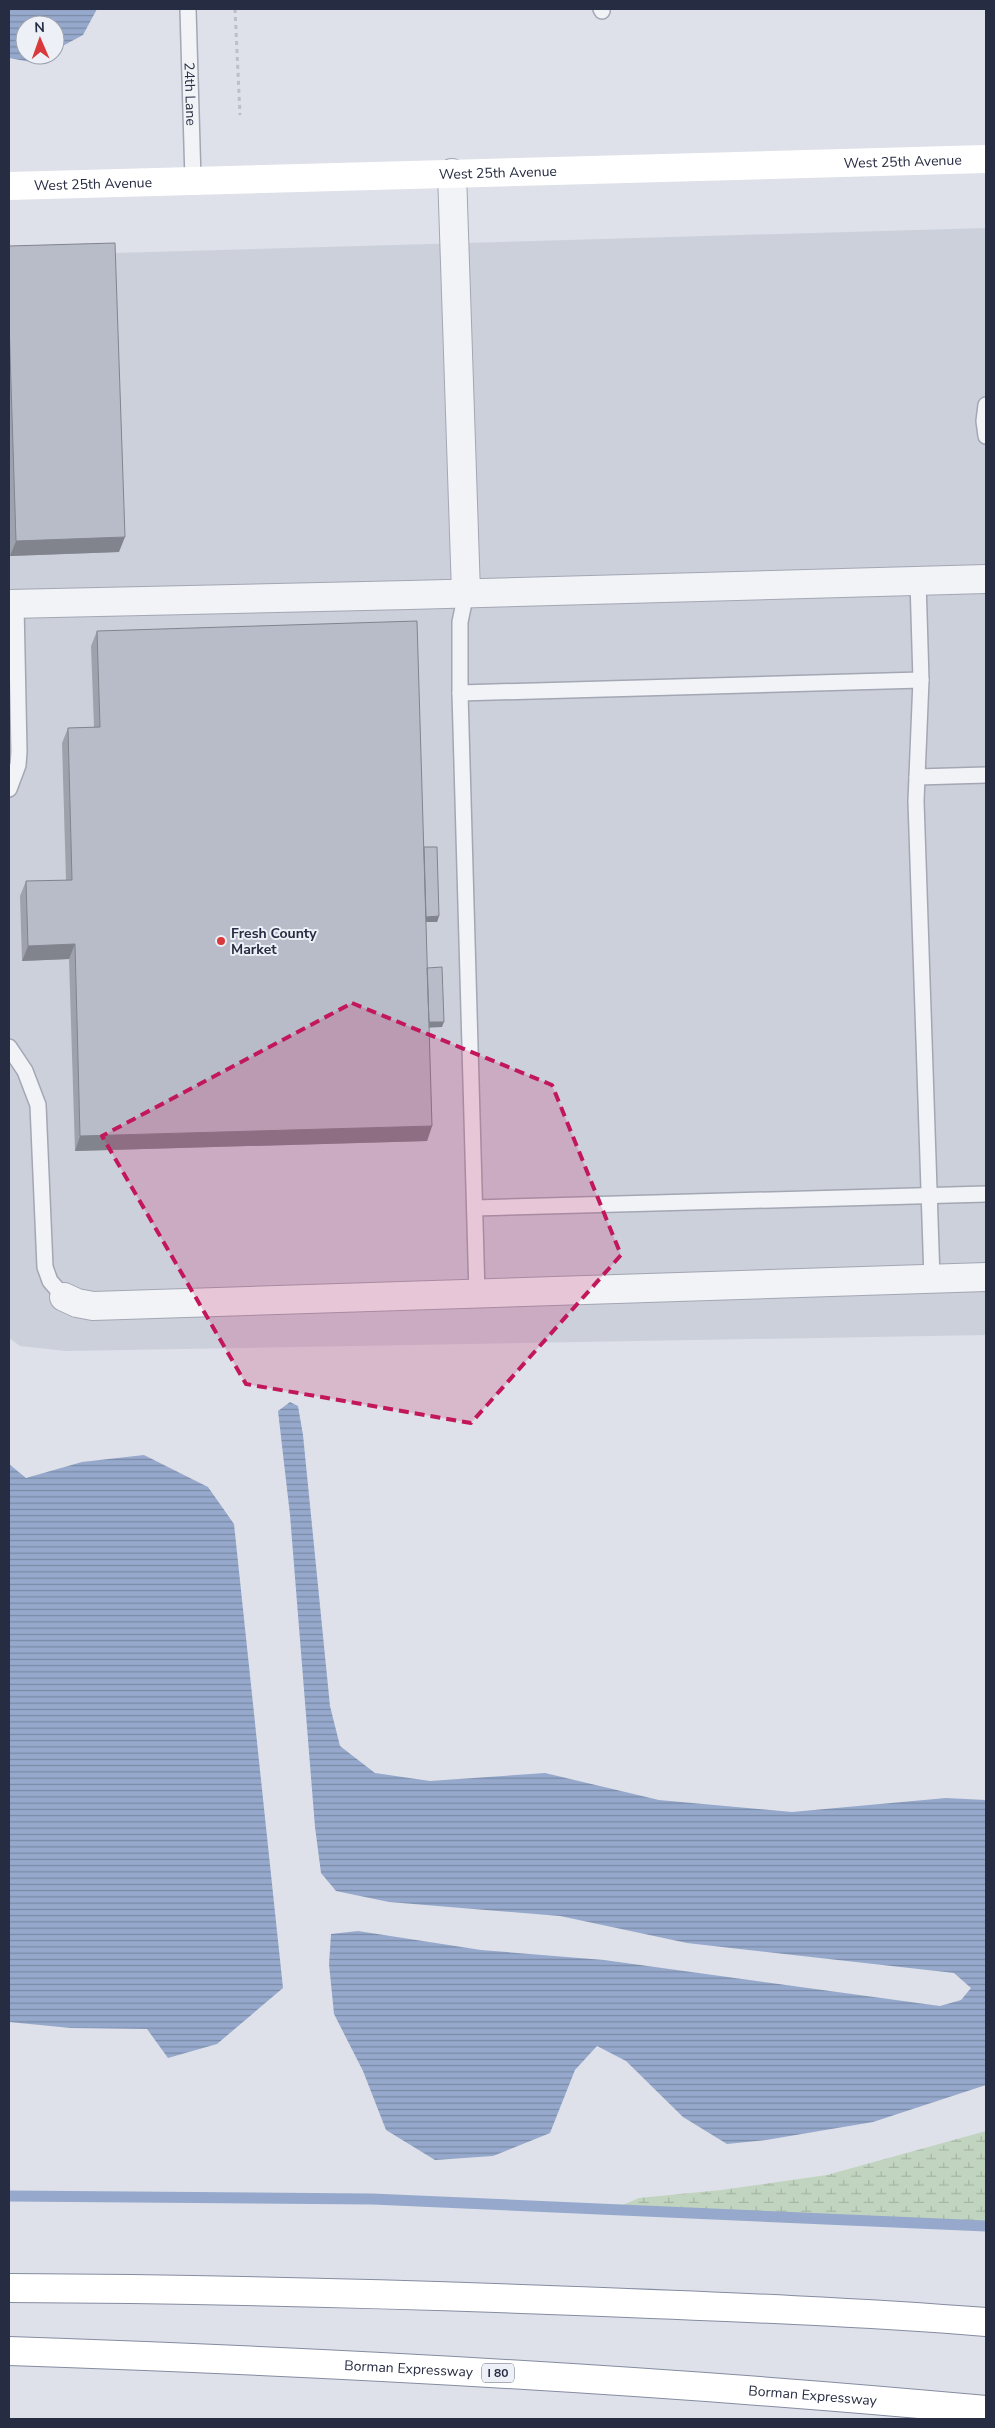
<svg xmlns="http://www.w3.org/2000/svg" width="995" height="2428" viewBox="0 0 995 2428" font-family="'Nunito Sans',sans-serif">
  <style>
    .built { fill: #ccd0db }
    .wetland { fill: url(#wetland-marsh) }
    .water { fill: url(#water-rules) }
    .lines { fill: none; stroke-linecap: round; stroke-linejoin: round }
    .stream { stroke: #96a9cc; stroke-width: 11 }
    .lane-casing { stroke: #a3a7b3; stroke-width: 18 }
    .street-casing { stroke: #a3a7b3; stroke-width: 30 }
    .highway-casing { stroke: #858ca1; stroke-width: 30 }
    .path { stroke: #bcbfc8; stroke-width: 3; stroke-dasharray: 4 4; stroke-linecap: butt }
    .lane { stroke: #f1f3f7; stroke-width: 15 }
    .street { stroke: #f1f3f7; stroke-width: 28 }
    .secondary { stroke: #fff; stroke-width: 28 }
    .highway { stroke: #fff; stroke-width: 28 }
    .wall { fill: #9ea2ad }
    .shaded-wall { fill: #81848d }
    .building { fill: #b8bcc9; stroke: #81848d }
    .marked { fill: #c2185b; fill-opacity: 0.2; stroke: #c2185b; stroke-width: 4; stroke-dasharray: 10 6; stroke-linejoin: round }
    .poi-dot { fill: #d9393a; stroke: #eef0f7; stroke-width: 2 }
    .labels { text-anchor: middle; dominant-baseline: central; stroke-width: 4; stroke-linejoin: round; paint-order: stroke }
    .shield { fill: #eef0f7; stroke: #626778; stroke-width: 1 }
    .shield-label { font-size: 12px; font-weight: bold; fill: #262c41 }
    .street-label { font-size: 14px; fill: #262c41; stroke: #eef0f7 }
    .poi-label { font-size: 14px; font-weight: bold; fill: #262c41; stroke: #eef0f7; text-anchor: start }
  </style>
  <defs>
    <pattern id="wetland-marsh" width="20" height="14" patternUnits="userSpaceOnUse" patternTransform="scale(1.25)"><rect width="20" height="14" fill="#c1d4bf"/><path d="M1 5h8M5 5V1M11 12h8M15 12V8" fill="none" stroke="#a6b6a5"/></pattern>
    <pattern id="water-rules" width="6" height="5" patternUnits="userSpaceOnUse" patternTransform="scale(1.25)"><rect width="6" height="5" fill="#96a9cc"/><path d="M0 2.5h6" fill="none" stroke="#7a8aa7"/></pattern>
  </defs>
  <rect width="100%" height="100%" fill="#dee1e9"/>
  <path class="built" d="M986 228V1335L66 1351 20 1346 9 1338V256Z"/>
  <path class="wetland" d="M986 2131V2226H936L613 2209 639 2198 721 2190 827 2175Z"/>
  <path class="water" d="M9 9H97L83 35 55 50V25H25V55H44L31 62 9 58Z
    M290 1402 298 1406 303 1435 330 1706 340 1746 375 1773 430 1781 545 1773 659 1800 792 1812 946 1798 986 1800V2085L873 2122 766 2140 727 2144 683 2117 626 2061 597 2046 575 2070 550 2133 493 2156 435 2160 386 2130 363 2071 334 2014 329 1964 331 1934 358 1931 481 1950 604 1960 940 2006 961 2000 971 1988 954 1973 687 1943 560 1916 389 1902 336 1891 321 1873 315 1827 290 1515 278 1411Z
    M144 1455 208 1487 234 1524 283 1988 217 2044 168 2058 147 2029 71 2028 9 2022V1464L26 1478 82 1462Z"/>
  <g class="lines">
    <path class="stream" d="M9 2196 372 2199 986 2226"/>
    <defs>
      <g id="lane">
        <path id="s1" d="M188 9 193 180"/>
        <path d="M601 9 602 11"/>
        <path d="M986 405 984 421 986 436"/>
        <path d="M918 581 921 680 916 801 932 1279"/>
        <path d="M466 593 460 622V693L477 1294"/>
        <path d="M460 693 921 680"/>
        <path d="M917 777 986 775"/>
        <path d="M9 789 18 765 19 752 16 605"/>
        <path d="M9 1047 25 1071 38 1105 45 1267 50 1281 64 1297"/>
        <path d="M475 1208 986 1194"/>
      </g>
      <path id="street" d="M452 173 466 593
        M9 604 409 595 986 579
        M64 1297 77 1303 93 1306 986 1277"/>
      <g id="highway">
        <path d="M9 2288C207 2289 405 2294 603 2302 731 2307 859 2312 986 2322"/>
        <path id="s3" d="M9 2351C335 2362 661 2380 986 2410"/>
      </g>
    </defs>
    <use href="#lane" class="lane-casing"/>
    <use href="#street" class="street-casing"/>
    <use href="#highway" class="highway-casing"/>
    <path class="path" d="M235 9 240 115"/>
    <use href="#lane" class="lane"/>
    <use href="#street" class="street"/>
    <path class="secondary" id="s2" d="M9 186 986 159"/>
    <use href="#highway" class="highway"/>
  </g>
  <path class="wall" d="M9 246 119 552 10 556 9 507Z
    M97 631 424 847 439 916 437 922H426L427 968 442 1027H429L432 1126 427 1141 75 1151 69 959 22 961 20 896 26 881 66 880 62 743 68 728 94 727 91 646Z"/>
  <path class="shaded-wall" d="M125 537 119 552 10 556 16 541Z
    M439 916 437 922H420L422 917Z
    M75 944 69 959 22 961 28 946Z
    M425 1022H444L442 1027 423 1028Z
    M432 1126 427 1141 75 1151 80 1136Z"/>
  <path class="building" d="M115 243 125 537 16 541 9 321V246Z
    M417 621 432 1126 80 1136 75 944 28 946 26 881 72 880 68 728 100 727 97 631Z
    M424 847H437L439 916 426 917Z
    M442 967 444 1022H429L427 968Z"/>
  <path class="marked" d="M352 1003 552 1085 621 1255 471 1423 246 1384 102 1136Z"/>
  <circle class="poi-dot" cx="221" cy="941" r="5"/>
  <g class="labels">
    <rect class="shield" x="482" y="2363.5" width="32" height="19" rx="4"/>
    <g class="shield-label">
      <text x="498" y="2373">I 80</text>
    </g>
    <g class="street-label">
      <text stroke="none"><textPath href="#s1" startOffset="85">24th Lane</textPath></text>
      <text stroke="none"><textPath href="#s2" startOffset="894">West 25th Avenue</textPath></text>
      <text stroke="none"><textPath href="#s2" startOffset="489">West 25th Avenue</textPath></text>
      <text stroke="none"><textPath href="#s2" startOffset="84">West 25th Avenue</textPath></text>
      <text stroke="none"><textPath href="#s3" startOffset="400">Borman Expressway</textPath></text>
      <text stroke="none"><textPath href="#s3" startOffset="805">Borman Expressway</textPath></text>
    </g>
    <g class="poi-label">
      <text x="231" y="933">Fresh County<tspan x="231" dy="16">Market</tspan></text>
    </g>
  </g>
  <rect width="995" height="2428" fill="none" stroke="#262c41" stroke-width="20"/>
  <g transform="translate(40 40) rotate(358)"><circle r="24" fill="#eef0f7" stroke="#9ea2ae"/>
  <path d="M0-4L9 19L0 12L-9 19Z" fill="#d9393a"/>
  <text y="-8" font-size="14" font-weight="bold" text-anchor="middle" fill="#262c41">N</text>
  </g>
</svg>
